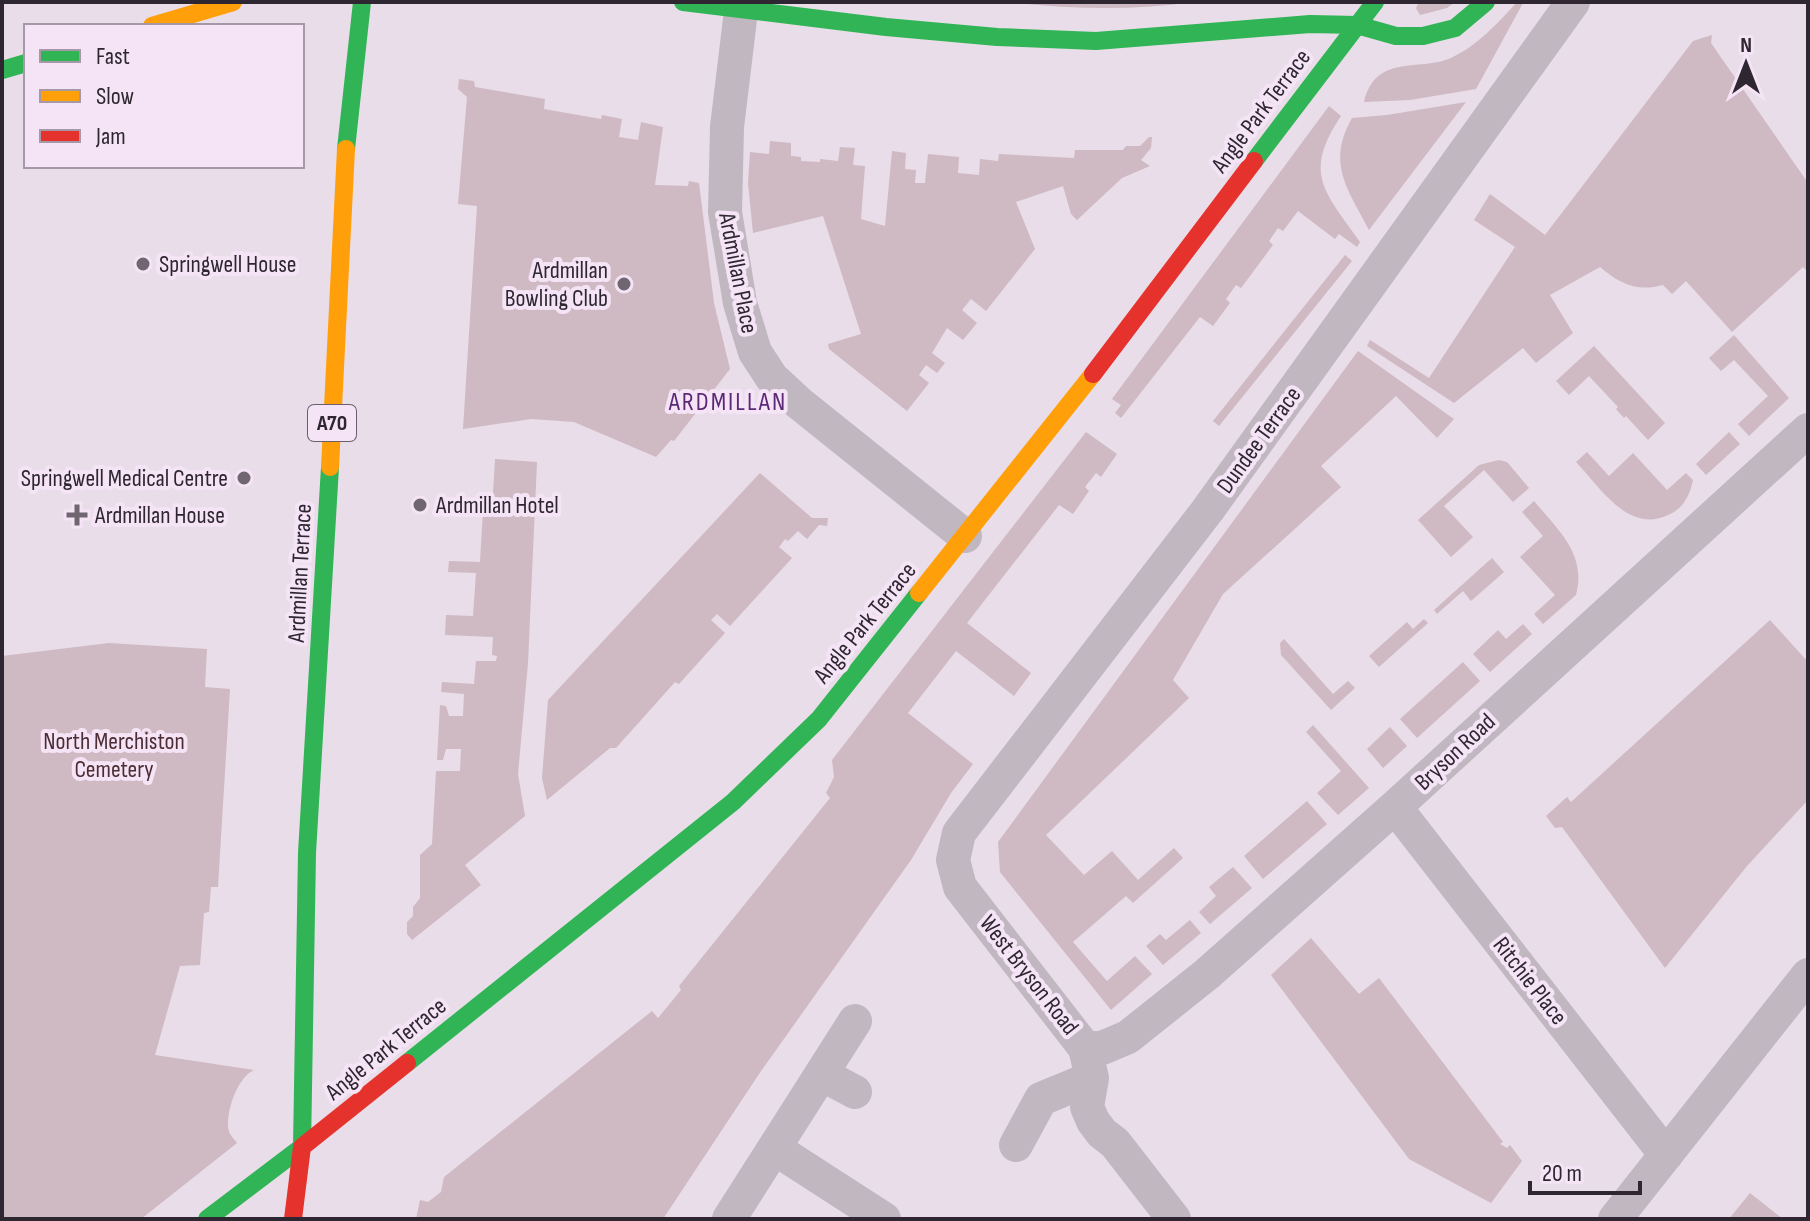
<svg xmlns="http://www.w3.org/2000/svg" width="1810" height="1221" viewBox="0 0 1810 1221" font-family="'Sofia Sans Condensed',sans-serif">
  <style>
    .green { fill: #cfb9c2 }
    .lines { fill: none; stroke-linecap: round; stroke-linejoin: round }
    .street { stroke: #c0b7c1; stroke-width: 34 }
    .fast { stroke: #30b455; stroke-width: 18 }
    .slow { stroke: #ff9f0a; stroke-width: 18 }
    .jam { stroke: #e5322d; stroke-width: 18 }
    .poi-dot { fill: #6f6671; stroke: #f5e4f6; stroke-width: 3 }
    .labels { text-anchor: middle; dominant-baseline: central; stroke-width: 8; stroke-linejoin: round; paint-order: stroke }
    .shield { fill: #f5e4f6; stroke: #6a5f6c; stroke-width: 2 }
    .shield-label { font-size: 22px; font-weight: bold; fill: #2e2631 }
    .street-label { font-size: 24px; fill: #2e2631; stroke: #f5e4f6 }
    .poi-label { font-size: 24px; fill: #2e2631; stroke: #f5e4f6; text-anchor: start }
    .park-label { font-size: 24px; fill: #4c2d33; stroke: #f5e4f6 }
    .neighbourhood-label { font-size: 26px; letter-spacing: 2px; fill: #5c2976; stroke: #f5e4f6 }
  </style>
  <rect width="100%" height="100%" fill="#e8dde8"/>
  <path class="green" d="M1007 2H1194C1132 11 1069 9 1007 2Z
    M1419 2H1455L1447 8 1420 15 1416 8Z
    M1517 2 1523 3 1476 89 1410 100 1364 102C1376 53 1418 72 1451 58 1477 46 1498 23 1517 2Z
    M1712 35 1711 43 1808 183V272L1803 267 1732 332 1686 281 1672 294 1663 285C1637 292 1620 284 1600 267L1550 295 1573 333 1536 363 1523 348 1454 403 1367 346 1370 340 1429 378 1515 247 1474 220 1490 194 1545 235 1693 41Z
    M459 79 474 81 475 87 545 99 544 109 601 119 602 115 622 119 619 137 638 140 641 122 663 127 655 185 688 186 689 181 699 183 714 303 730 369 674 441 671 440 656 457 574 422 531 419 463 429 477 206 458 204 467 97 458 89Z
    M1466 102 1369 230C1348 189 1326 164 1352 118L1387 115Z
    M1329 106 1341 116C1302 174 1325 192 1360 242L1357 247 1339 234 1335 239 1298 211 1283 231 1278 228 1269 241 1273 245 1241 288 1236 285 1226 299 1230 303 1213 326 1200 317 1121 418 1115 413 1121 405 1112 399Z
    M1149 137H1152L1151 148 1141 160 1150 166 1122 178 1077 220 1071 214 1063 186 1016 202 1035 249 986 311 971 299 962 310 977 323 963 340 947 328 932 353 945 363 937 373 926 365 919 375 929 383 907 411 829 349 828 344 861 334 823 216 753 233 748 183 750 152 769 154 770 141 791 143V156L801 157V161L820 162V159L838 161 840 147 855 148 853 165 865 166 861 219 885 226 892 151 906 153 905 169 916 170 915 183H925L928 154 959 157 958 173 979 175 980 159 998 161 999 154 1074 158 1075 150H1123L1126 146H1140Z
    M1345 255 1352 261 1219 426 1213 421Z
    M1734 335 1789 398 1749 436 1738 424 1768 396 1734 360 1721 371 1709 358Z
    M1594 346 1665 423 1648 440 1626 416 1624 418 1616 409 1618 407 1589 376 1569 395 1556 381Z
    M1358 351 1454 419 1437 438 1396 396 1321 466 1341 487 1223 594 1173 680 1189 698 1046 835 1084 875 1112 851 1138 880 1174 848 1183 858 1133 903 1126 896 1073 942 1107 981 1135 956 1152 974 1111 1010 1000 872 998 842Z
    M1086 432 1117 454 1101 477 1096 473 1085 487 1089 491 1073 514 1059 505 967 623 1031 673 1014 696 956 651 908 713 973 764 951 793 911 860 759 1074 663 1219H416L420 1200 428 1202 441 1192 444 1177 652 1011 658 1018 681 990 679 986 830 798 826 793 834 777 832 760Z
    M1729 432 1740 444 1706 475 1696 464Z
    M1587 452 1609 476 1633 453 1667 490 1686 473 1693 480C1690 495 1683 509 1668 515 1628 534 1600 487 1576 462Z
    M495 459 537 462 528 663 518 774 525 816 465 865 481 885 412 940 407 934V922L413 916V907L420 898V855L432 844 436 771H460L461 749H446L443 760H437L440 705 446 706 449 716H463L464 694 441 692 442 682 474 684 476 661H496L497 656 492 655 493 637 445 635 446 615 473 616 476 573 448 572 449 561 480 562 484 493H493Z
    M1499 460 1507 462 1529 488 1513 502 1484 470 1444 506 1473 537 1451 557 1418 520 1479 465Z
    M760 473 812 518H828L827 526 819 525 807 539 798 531 788 541 785 539 779 547 792 558 730 626 717 614 711 620 725 633 679 684 675 682 616 748H610L547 800 542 778 548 700Z
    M1534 501C1558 530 1587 554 1576 595L1543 624 1534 614 1555 595 1520 557 1543 536 1522 512Z
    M1492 558 1504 572 1471 601 1463 591 1437 614 1434 610Z
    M1424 619 1428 623 1379 667 1369 656 1407 622 1413 629Z
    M1770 620 1808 662V800L1747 866 1665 968 1562 827 1555 828 1546 816 1567 797 1571 802Z
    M1523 624 1532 634 1490 672 1473 654 1498 630 1506 639Z
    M1284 639 1333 694 1348 681 1355 688 1331 710 1281 655 1280 643Z
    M109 643 207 649 205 687 230 689 218 887H211L209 912 204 913 200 965 180 966 155 1055 254 1070C238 1077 227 1109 228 1126 228 1133 233 1138 237 1143L141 1219H2V656Z
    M1463 662 1480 681 1417 738 1400 719Z
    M1313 725 1369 788 1338 815 1317 793 1341 771 1306 732Z
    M1390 727 1407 746 1383 768 1367 749Z
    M1307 801 1327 824 1263 879 1244 856Z
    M1233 867 1252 888 1210 924 1199 912 1216 896 1209 887Z
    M1190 920 1201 933 1163 965 1146 946 1160 934 1166 940Z
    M1311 938 1359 994 1379 978 1503 1142 1500 1144 1507 1148 1510 1145 1522 1161 1491 1203 1409 1159 1271 975Z
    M1750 1193 1783 1219H1729Z"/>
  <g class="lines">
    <path class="street" d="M741 11 727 127 725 212 740 303 755 352 772 378 799 403 965 536
      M1395 807 1666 1155
      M1085 1048H1102L1128 1037 1207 974 1395 807 1808 430
      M821 1074 855 1092
      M1016 1145 1041 1099 1092 1078
      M774 1148 884 1219
      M729 1219 855 1021
      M1174 1219 1115 1143 1102 1133 1093 1121 1087 1107 1092 1078 1085 1048 960 887 953 860 959 833 1207 511 1573 2
      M1615 1219 1808 975"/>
    <path class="fast" d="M683 2 886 27 997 37 1096 41 1310 24 1357 25 1396 36H1423L1455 28 1486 2
      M2 70 26 63
      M346 149 362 2
      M1254 161 1375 2
      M407 1063 733 802 819 719 919 593
      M207 1219 302 1147 307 853 330 467"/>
    <path class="slow" d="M152 26 233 2
      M330 467 346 149
      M919 593 1093 374"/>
    <path class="jam" d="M1093 374 1254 161
      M293 1219 302 1147 407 1063"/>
  </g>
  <g class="poi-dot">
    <circle cx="143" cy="264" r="8"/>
    <circle cx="624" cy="284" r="8"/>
    <circle cx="244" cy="478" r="8"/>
    <circle cx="420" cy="505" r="8"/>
    <path d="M73 503h8v8h8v8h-8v8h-8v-8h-8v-8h8z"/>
  </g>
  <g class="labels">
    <rect class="shield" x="308" y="405" width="48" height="36" rx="6"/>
    <g class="shield-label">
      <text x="332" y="423">A70</text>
    </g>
    <g class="street-label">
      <text transform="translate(1261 111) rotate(-53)">Angle Park Terrace</text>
      <text transform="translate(738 273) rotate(79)">Ardmillan Place</text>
      <text transform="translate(1259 440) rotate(-54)">Dundee Terrace</text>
      <text transform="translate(300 573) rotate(-87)">Ardmillan Terrace</text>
      <text transform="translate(865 623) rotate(-51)">Angle Park Terrace</text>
      <text transform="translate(1455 752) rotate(-43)">Bryson Road</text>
      <text transform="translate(1029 975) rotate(52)">West Bryson Road</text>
      <text transform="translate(1530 981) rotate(52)">Ritchie Place</text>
      <text transform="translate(386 1049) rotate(-39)">Angle Park Terrace</text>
    </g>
    <g class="poi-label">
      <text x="159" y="264">Springwell House</text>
      <text x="608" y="270" text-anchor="end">Ardmillan<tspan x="608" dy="28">Bowling Club</tspan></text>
      <text x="228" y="478" text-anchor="end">Springwell Medical Centre</text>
      <text x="436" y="505">Ardmillan Hotel</text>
      <text x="95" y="515">Ardmillan House</text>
    </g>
    <g class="park-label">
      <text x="114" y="741">North Merchiston<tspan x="114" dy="28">Cemetery</tspan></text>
    </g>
    <g class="neighbourhood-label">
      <text x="728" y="402">ARDMILLAN</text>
    </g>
  </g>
  <rect width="1810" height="1221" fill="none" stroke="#2e2631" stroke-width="8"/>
  <rect x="24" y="24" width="280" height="144" fill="#f5e4f6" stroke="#a598a7" stroke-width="2"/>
  <rect x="40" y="50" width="40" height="12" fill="#30b455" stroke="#a598a7" stroke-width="2"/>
  <text x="96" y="64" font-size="24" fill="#2e2631">Fast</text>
  <rect x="40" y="90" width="40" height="12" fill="#ff9f0a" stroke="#a598a7" stroke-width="2"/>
  <text x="96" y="104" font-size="24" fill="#2e2631">Slow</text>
  <rect x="40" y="130" width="40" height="12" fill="#e5322d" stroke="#a598a7" stroke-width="2"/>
  <text x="96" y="144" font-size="24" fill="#2e2631">Jam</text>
  <g transform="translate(1746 64)" stroke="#f5e4f6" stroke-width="6" paint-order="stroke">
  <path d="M0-6L14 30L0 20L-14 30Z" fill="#2e2631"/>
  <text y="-12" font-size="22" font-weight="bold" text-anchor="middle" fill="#2e2631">N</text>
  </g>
  <path d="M1530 1181v12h110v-12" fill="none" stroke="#2e2631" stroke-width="4"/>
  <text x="1542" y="1181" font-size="24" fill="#2e2631" stroke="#f5e4f6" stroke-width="6" paint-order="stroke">20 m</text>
</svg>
